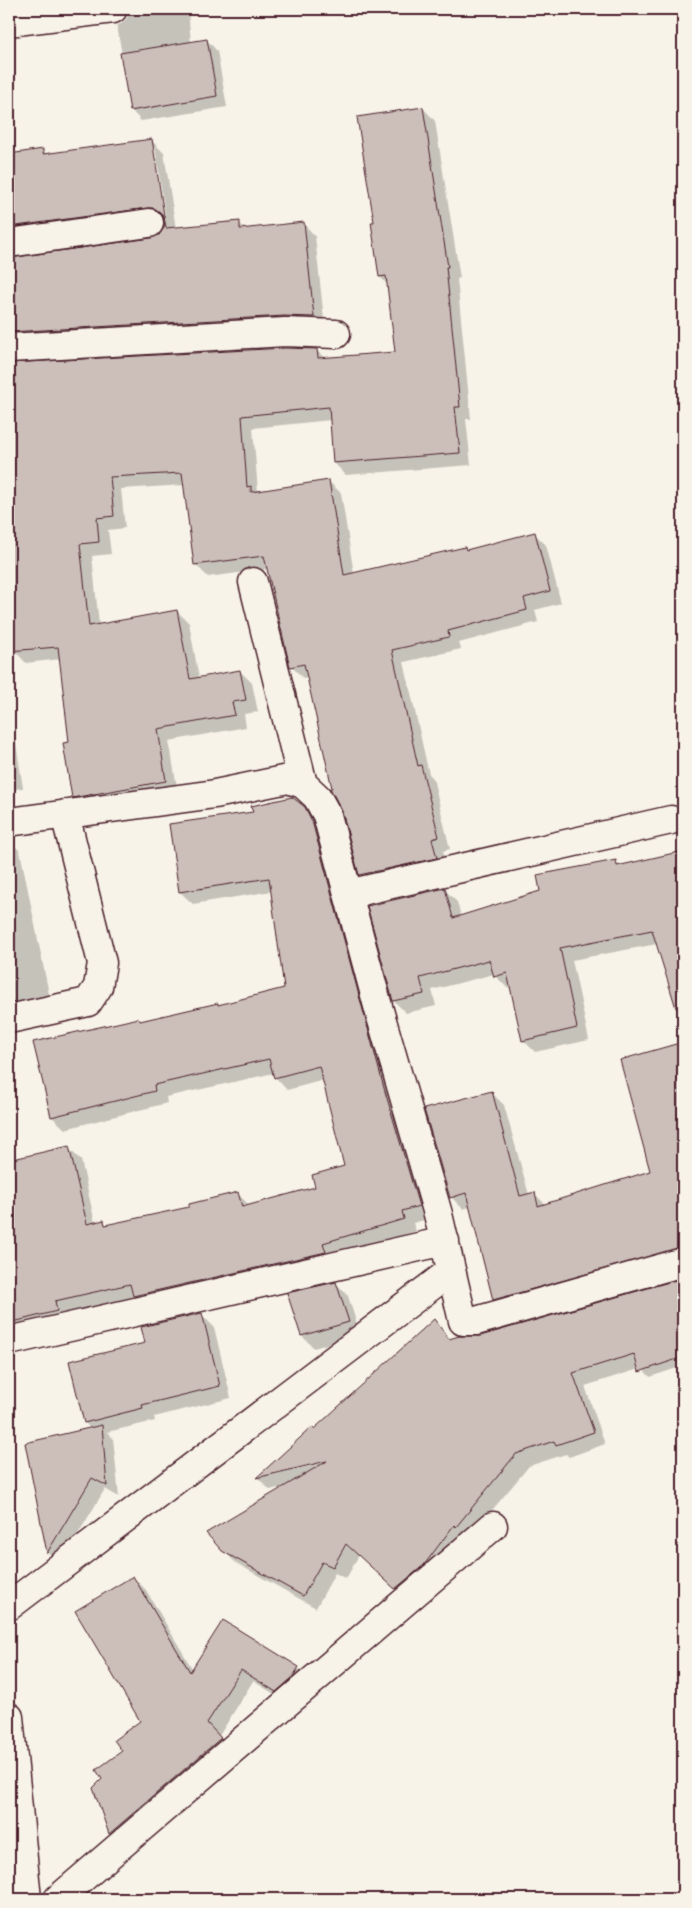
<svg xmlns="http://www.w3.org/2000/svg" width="692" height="1908" viewBox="0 0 692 1908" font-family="'Indie Flower',sans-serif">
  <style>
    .shadow { fill: #0003; fill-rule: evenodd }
    .building { fill: #ccbfb9; stroke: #4a1f2b }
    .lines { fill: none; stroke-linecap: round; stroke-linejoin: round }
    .minor-casing { stroke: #4a1f2b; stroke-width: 31 }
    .minor { stroke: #f7f3e8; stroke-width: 28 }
  </style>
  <rect width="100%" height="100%" fill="#f7f3e8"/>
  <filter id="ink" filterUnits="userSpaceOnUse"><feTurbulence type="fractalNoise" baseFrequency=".02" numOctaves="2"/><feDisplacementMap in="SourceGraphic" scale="10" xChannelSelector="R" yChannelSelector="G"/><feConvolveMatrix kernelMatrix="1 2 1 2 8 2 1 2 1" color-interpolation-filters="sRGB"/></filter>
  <g filter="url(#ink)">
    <path class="shadow" d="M129 9H188L191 43 207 40 217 51 227 107 141 121 131 110 117 25 123 23 128 16Z
      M423 108 435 121 460 278 457 279 471 419H466L471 465 346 475 334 463 331 420 253 428 258 492 328 481 341 493 354 574 465 549 467 551 534 533 546 545 561 603 535 610 538 622 459 643 461 649 404 662 429 774 433 778 450 849 443 851 448 870 373 887 360 875 343 810 333 789 309 677 303 678 291 666 268 569 208 577 196 565 185 485 121 489 125 528 108 530 111 554 92 556 99 625 177 611 189 623 199 678 240 671 252 683 258 712 244 714 246 727 169 741 178 793 86 809 74 797 70 743 61 659 26 663 14 650 13 643H9V365L316 350 325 358 396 354 388 285 380 277 375 223Z
      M152 141 164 153 176 229 239 223 246 230 303 223 315 236 325 329 9 351V259L152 240 160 236 165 229 166 220 160 219 9 246V155L42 150 47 154ZM155 147 166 220 163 217 152 148Z
      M9 725 14 730 23 788 9 790Z
      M304 808 317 821 431 1218 413 1223 416 1231 335 1256 147 1308 136 1298 66 1313 69 1324 9 1330V1161L68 1148 81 1160 95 1223 103 1222 107 1226 191 1208 238 1194 250 1206 317 1188 345 1166 324 1080 287 1090 275 1077 274 1073 166 1097 167 1103 65 1129 52 1117 34 1042 139 1019 142 1022 217 1004 219 1006 285 989 272 891 193 904 180 892 170 825Z
      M9 840 20 851 50 999 9 1008Z
      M683 852V1021L680 1017 657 944 572 960 589 1040 535 1052 523 1040 511 987 507 988 494 974 432 990 436 1006 406 1013 394 1001 444 889 457 902 461 916 542 892 615 862 620 867Z
      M683 1044V1261L506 1312 494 1299 470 1207 463 1209 451 1197 492 1093 504 1105 529 1195 534 1193 546 1205 652 1171 622 1061Z
      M683 1279V1366L650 1377 642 1368 585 1386 605 1444 569 1457 566 1454 529 1466 469 1538 408 1601 359 1555 346 1579 335 1573 316 1608 236 1563 223 1550 286 1486 270 1490 258 1478 312 1429 314 1431 434 1321 451 1340 480 1337ZM333 1458 334 1460 290 1471 293 1468Z
      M336 1283 348 1296 360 1334 314 1348 302 1336 288 1294Z
      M201 1314 214 1327 231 1398 154 1417 155 1421 107 1432 113 1438 119 1497 105 1489 60 1564 48 1553 27 1444 91 1429 85 1423 147 1344Z
      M133 1577 146 1590 193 1670 298 1668 310 1680 289 1703 253 1681 219 1736 232 1751 123 1846 110 1834 94 1788 103 1779 124 1751 141 1722Z"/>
    <path class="building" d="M207 39 217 96 130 111 120 53Z
      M423 107 448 267H446L460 407H455L460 453 333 463 329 407 242 416 247 487 251 486V492L329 480 344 575 465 547 466 550 535 532 550 591 524 598 527 610 448 631 449 637 392 650 418 766 421 765 439 837 432 839 437 858 359 875 342 811 330 788H332L304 664 290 667 264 556 194 565 182 473 110 477 114 516 97 518 99 542 80 544 89 626 177 610 190 679 240 670 246 700 232 702 235 715 158 729 166 781 72 798 63 743 69 742 58 647 9 651V363L285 348 317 349 318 358 395 352 386 276 379 277 371 222H374L357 117Z
      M152 139 166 228 240 221V229L304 222 314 317 284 316 9 332V258L151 238 159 235 164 228V221L161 213 154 208H147L9 227V154L43 149V154Z
      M292 797 305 807 312 821 384 1088 419 1206 402 1211 404 1219 323 1243 326 1252 133 1296 130 1284 55 1301 57 1311 9 1323V1160L69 1146 87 1224 104 1220 105 1225 189 1207V1204L238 1192 242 1207 315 1187 312 1175 344 1166 319 1066 274 1078 269 1059 154 1085 155 1091 51 1117 33 1042 139 1018 140 1021 218 1003V1005L284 988 269 878 179 892 169 824 253 812 251 806Z
      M683 851V1007L676 1008 652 930 560 948 577 1028 522 1041 507 973 494 977 489 960 420 978 424 994 393 1001 367 906 445 888 453 918 540 891 537 875 616 860 617 866Z
      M683 1042V1247L493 1300 466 1193 450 1198 424 1109 492 1091 520 1196 535 1192 538 1206 650 1171 620 1060Z
      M683 1278V1357L639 1372 634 1354 573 1373 594 1432 556 1445 554 1441 516 1454 456 1527 454 1525 424 1565 395 1589 346 1544 333 1567 322 1562 303 1596 222 1551 206 1533 327 1461 256 1478 312 1427 314 1429 434 1319 449 1339 459 1336H480Z
      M336 1282 349 1322 301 1336 287 1293Z
      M202 1313 220 1386 142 1405 143 1408 84 1423 69 1361 145 1343 141 1327Z
      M102 1425 107 1486 92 1478 47 1553 25 1443Z
      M133 1576 190 1672 223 1620 299 1667 292 1678 276 1692 241 1670 207 1723 221 1738 109 1834 93 1788 102 1779 96 1770 122 1751 114 1740 140 1721 75 1611Z"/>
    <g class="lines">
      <defs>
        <path id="minor" d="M9 22 113 9
          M9 243 149 223
          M9 348 285 332 336 334
          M253 582 303 784
          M9 822 215 794 288 779 303 784 317 797 327 815 379 1010 438 1214 463 1321H476L683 1262
          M348 894 671 820
          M9 1019 88 1002 98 987 102 963 65 814
          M9 1341 445 1241
          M9 1606 451 1271
          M9 1717 27 1899
          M58 1899 493 1526"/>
      </defs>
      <use href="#minor" class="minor-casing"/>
      <use href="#minor" class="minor"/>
    </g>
  </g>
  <rect width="692" height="1908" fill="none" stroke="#f7f3e8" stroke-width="30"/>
  <rect x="15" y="15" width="662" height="1878" fill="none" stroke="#4a1f2b" stroke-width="2" filter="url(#ink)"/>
</svg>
